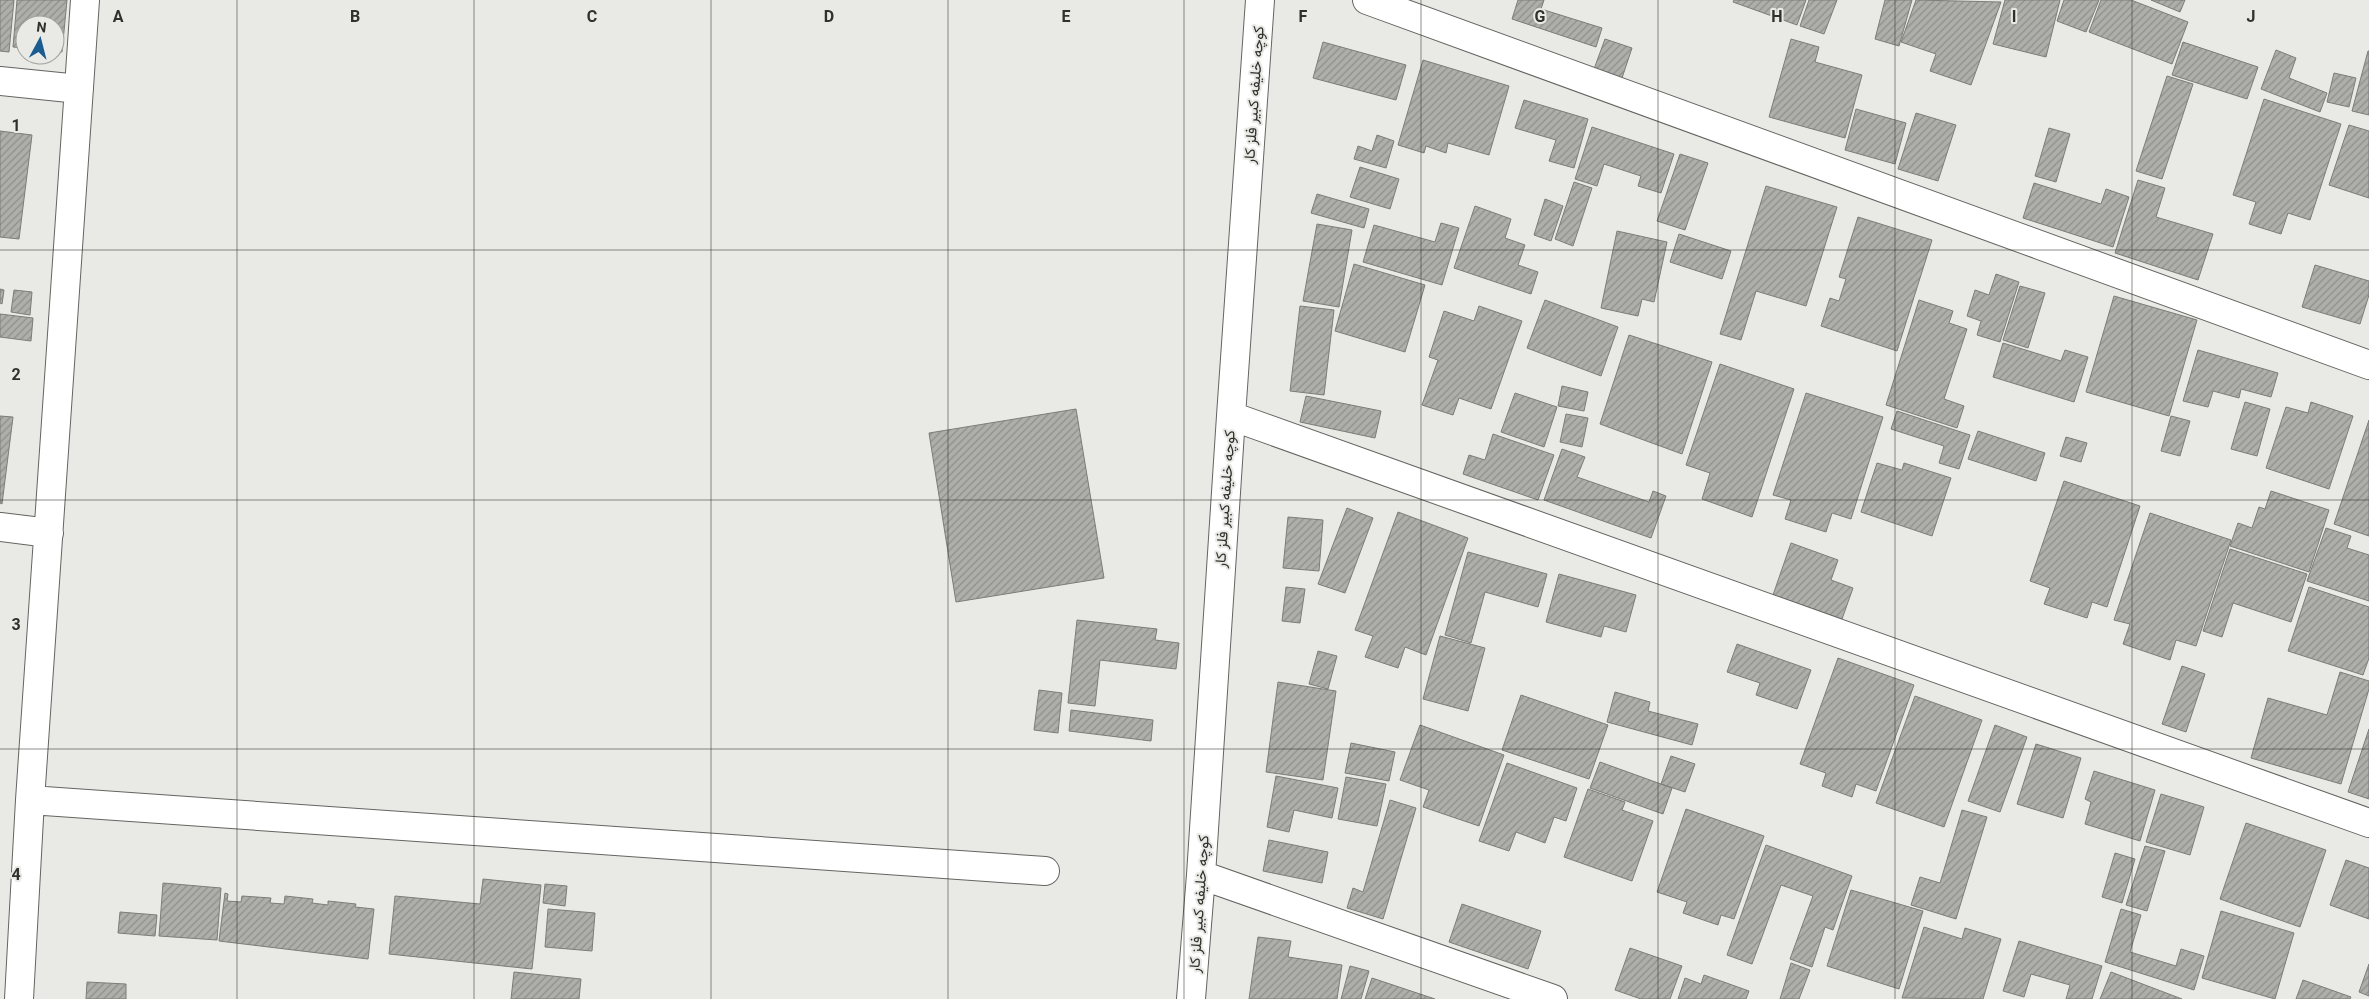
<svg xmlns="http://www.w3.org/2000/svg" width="2369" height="999" viewBox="0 0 2369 999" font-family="Roboto,Vazirmatn,sans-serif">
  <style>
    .building { fill: url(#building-hatch); stroke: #7c7c78 }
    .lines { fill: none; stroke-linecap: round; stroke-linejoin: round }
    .minor-casing { stroke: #656461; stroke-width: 30 }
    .minor { stroke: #fff; stroke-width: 28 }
    .grid { fill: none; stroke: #30302e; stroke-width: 1; stroke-opacity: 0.55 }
    .labels { text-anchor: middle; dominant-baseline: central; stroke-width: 4; stroke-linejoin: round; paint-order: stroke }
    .street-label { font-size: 15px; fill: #30302e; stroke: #e9e9e5 }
    .grid-label { font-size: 16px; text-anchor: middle; font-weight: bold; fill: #30302e; stroke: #e9e9e5; stroke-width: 4; stroke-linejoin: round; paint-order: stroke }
  </style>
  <defs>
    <pattern id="building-hatch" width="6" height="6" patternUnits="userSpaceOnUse" patternTransform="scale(1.25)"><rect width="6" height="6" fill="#aeaeaa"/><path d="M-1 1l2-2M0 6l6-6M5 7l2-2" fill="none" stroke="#8e8e8b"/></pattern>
  </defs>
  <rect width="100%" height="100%" fill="#e9e9e5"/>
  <path class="building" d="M0 0H14L9 52 0 51Z
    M17 0H67L62 52 55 51V25H25V48L13 47Z
    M1518 0H1544L1541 9 1602 28 1596 47 1512 19Z
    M1734 0H1806L1797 25 1733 2Z
    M1809 0H1837L1824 34 1800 26Z
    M1885 0H1912L1899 46 1875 39Z
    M1916 0 2001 2 1971 85 1930 71 1936 54 1901 42Z
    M2005 0H2060L2046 57 1993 44Z
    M2064 0H2099L2086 32 2057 21Z
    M2101 0H2131L2188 22 2172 64 2089 32Z
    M2151 0H2185L2180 12Z
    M1605 39 1632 48 1622 78 1594 69Z
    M1791 39 1819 47 1815 62 1862 75 1845 138 1769 117Z
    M1323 42 1406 65 1396 100 1313 78Z
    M2183 42 2258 67 2247 99 2172 75Z
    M2276 50 2296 58 2289 78 2327 93 2320 112 2261 89Z
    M2368 51H2369V115L2352 111Z
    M1423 60 1509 86 1489 155 1448 143 1446 153 1426 146 1424 153 1398 145Z
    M2334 73 2356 78 2349 107 2327 102Z
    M2167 76 2193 84 2162 179 2136 171Z
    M2264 99 2341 124 2310 220 2288 213 2281 234 2249 224 2256 202 2233 195Z
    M1524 100 1588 119 1574 168 1549 161 1556 140 1515 128Z
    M1856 109 1906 123 1895 164 1845 150Z
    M1916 113 1956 125 1938 181 1898 169Z
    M2349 125 2369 131V198L2329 185Z
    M1592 127 1674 154 1661 193 1638 186 1641 176 1604 164 1597 186 1575 179Z
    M2049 128 2070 134 2056 182 2035 176Z
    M0 131 32 135 19 239 0 237Z
    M1377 135 1394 141 1386 168 1354 159 1358 146 1372 151Z
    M1680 154 1708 163 1685 230 1657 221Z
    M1360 167 1399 179 1390 209 1350 197Z
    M2138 180 2165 188 2156 217 2213 234 2198 280 2115 253Z
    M1574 182 1592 188 1573 246 1555 239Z
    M2034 183 2101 204 2106 189 2129 197 2113 247 2023 218Z
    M1766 186 1837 207 1806 306 1756 291 1741 340 1720 334Z
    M1317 194 1369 209 1364 228 1311 213Z
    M1545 199 1563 206 1551 241 1534 235Z
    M1475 206 1511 219 1505 238 1525 245 1518 265 1538 272 1531 294 1454 268Z
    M1858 217 1932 240 1897 351 1821 326 1830 298 1839 301 1846 279 1839 277Z
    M1441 223 1459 228 1442 285 1363 262 1374 225 1435 242Z
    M1317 224 1352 230 1339 307 1303 301Z
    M1617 231 1667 242 1654 302 1642 299 1638 316 1601 308Z
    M1679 234 1731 251 1722 279 1670 262Z
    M1354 264 1425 285 1405 352 1335 331Z
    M2315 265 2369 281V295L2360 324 2302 307Z
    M1996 274 2019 282 2000 342 1977 335 1981 321 1967 316 1975 290 1989 295Z
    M2020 286 2045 293 2028 348 2003 340Z
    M0 289 4 290 2 304 0 303Z
    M14 290 32 292 30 315 11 312Z
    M2114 296 2197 320 2169 416 2086 392Z
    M1545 300 1618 327 1601 376 1527 348Z
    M1919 300 1953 311 1949 323 1967 329 1944 399 1964 406 1957 428 1886 405Z
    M1300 306 1334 310 1324 395 1290 391Z
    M1479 306 1522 321 1491 409 1459 398 1453 415 1422 405 1438 360 1429 357 1444 311 1474 321Z
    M0 314 33 318 31 341 0 337Z
    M1629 335 1712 362 1682 454 1600 424Z
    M2003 343 2061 361 2065 350 2088 357 2074 402 1993 377Z
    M2198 350 2278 373 2271 397 2241 389 2239 398 2213 391 2208 407 2183 401Z
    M1720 364 1794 389 1752 517 1702 499 1710 473 1686 465Z
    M1562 386 1588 392 1584 411 1558 406Z
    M1515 393 1557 407 1544 447 1501 432Z
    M1806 393 1883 417 1851 519 1832 513 1826 532 1785 519 1791 500 1773 495Z
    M1306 396 1381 411 1375 438 1300 422Z
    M2245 402 2270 409 2257 456 2231 449Z
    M2311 402 2353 416 2329 489 2266 468 2286 407 2308 413Z
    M1076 409 1104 578 956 602 929 433Z
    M1897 411 1970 435 1959 469 1939 463 1944 446 1891 429Z
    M1566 414 1588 418 1582 447 1560 442Z
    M0 416 13 417 2 504 0 503Z
    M2171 416 2190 421 2180 456 2161 451Z
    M2369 420V536L2334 524Z
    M1978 431 2045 453 2036 481 1968 459Z
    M1493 434 1554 455 1538 500 1463 474 1469 455 1485 460Z
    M2066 437 2087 443 2081 462 2060 456Z
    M1562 449 1585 457 1577 477 1649 502 1653 491 1666 496 1651 538 1544 500Z
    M1877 463 1902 470 1904 463 1951 478 1932 536 1861 512Z
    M2064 481 2140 506 2107 607 2092 602 2087 618 2044 604 2050 588 2030 581Z
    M2271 491 2329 510 2309 572 2230 546 2238 523 2252 528 2259 507 2265 509Z
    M1347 508 1373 518 1345 593 1318 584Z
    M1398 512 1468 538 1426 655 1405 647 1398 668 1365 657 1373 636 1355 630Z
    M2150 513 2231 540 2196 646 2176 640 2170 660 2123 644 2130 624 2114 620Z
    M1288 517 1323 520 1319 571 1283 568Z
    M2326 528 2351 536 2347 548 2369 555V601L2307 581Z
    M1791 543 1838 560 1831 580 1853 588 1842 619 1773 595Z
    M2230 549 2307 574 2291 622 2233 603 2222 637 2203 631Z
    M1468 552 1547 574 1538 607 1485 592 1471 643 1445 635Z
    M1559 574 1636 595 1626 632 1604 626 1601 637 1546 622Z
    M1286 587 1305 589 1300 623 1282 621Z
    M2309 587 2369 607V658L2363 675 2288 651Z
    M1077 620 1157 629 1155 640 1179 643 1176 669 1100 660 1095 706 1068 703Z
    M1440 636 1485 648 1468 711 1423 699Z
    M1737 644 1811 670 1797 709 1756 695 1760 683 1727 672Z
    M1318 651 1337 656 1328 689 1309 684Z
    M1838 658 1914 685 1876 791 1856 784 1852 797 1822 786 1826 773 1800 764Z
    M2182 666 2205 674 2186 732 2162 724Z
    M2340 672 2369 681V689L2341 784 2251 758 2268 698 2327 715Z
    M1278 682 1336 691 1323 780 1266 772Z
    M1039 690 1062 693 1058 733 1034 730Z
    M1615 692 1650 702 1648 711 1698 724 1692 745 1607 722Z
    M1521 695 1608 725 1589 779 1502 750Z
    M1915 696 1982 720 1944 827 1876 803Z
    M1071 710 1153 720 1151 741 1069 731Z
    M1420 725 1504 755 1479 826 1423 807 1429 790 1400 780Z
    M1995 725 2027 737 2000 812 1968 801Z
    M2369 729V799L2348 792Z
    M1351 743 1395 752 1389 781 1345 773Z
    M2036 744 2081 758 2063 818 2017 804Z
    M1671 756 1695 764 1685 792 1661 784Z
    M1600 762 1672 788 1663 814 1590 788Z
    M1507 763 1577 788 1566 821 1554 817 1545 843 1516 832 1509 851 1479 841Z
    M2094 771 2155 790 2140 841 2085 824 2091 802 2085 799Z
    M1276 776 1338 788 1332 818 1294 810 1289 832 1267 827Z
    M1346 777 1386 784 1377 826 1338 819Z
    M1588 789 1625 802 1622 810 1653 821 1632 881 1564 857Z
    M2161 794 2204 807 2190 855 2146 842Z
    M1390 800 1416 808 1383 919 1347 908 1353 888 1363 892Z
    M1686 809 1764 836 1734 919 1721 915 1718 925 1683 913 1687 902 1657 892Z
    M1962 810 1987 817 1956 919 1911 905 1920 877 1940 883Z
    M2246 823 2326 850 2300 927 2220 899Z
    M1269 840 1328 852 1322 883 1263 871Z
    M1766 845 1852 876 1833 930 1825 927 1812 967 1790 959 1813 896 1781 885 1752 964 1727 955Z
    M2145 846 2165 851 2147 911 2126 905Z
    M2115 853 2135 859 2122 903 2102 897Z
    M2346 860 2369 868V919L2330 905Z
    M483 879 541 885 532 969 389 954 395 896 480 904Z
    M163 883 221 888 217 940 159 936Z
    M545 884 567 886 565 906 543 903Z
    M1851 890 1923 911 1899 989 1827 966Z
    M225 893 228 894 227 901 241 902 242 896 271 898 270 903 284 904 285 896 313 899 312 903 328 905V901L356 904 355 907 374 909 368 959 219 941Z
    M1462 904 1541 931 1528 969 1449 942Z
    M548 909 595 913 592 951 545 947Z
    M2121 909 2141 915 2130 952 2176 966 2181 949 2204 956 2194 990 2105 962Z
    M2221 911 2294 933 2275 999 2202 978Z
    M120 912 157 915 155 936 118 933Z
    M1924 927 1962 939 1965 928 2001 939 1983 999 1902 998Z
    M1258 937 1291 941 1288 957 1342 965 1337 999H1249Z
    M2019 941 2102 966 2092 999H2066L2070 985 2031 974 2024 997 2003 991Z
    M1630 948 1682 966 1670 999H1641L1615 990Z
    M1791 963 1810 970 1799 999H1780Z
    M2369 964V996L2359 992Z
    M1350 966 1369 971 1361 999H1341Z
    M514 972 581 979 579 999H511Z
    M2111 972 2182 999H2100Z
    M1704 975 1749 991 1746 999H1678L1685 978 1701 984Z
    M1372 978 1435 999H1365Z
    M2303 980 2351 997 2350 999H2296Z
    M87 982 126 984V999H86Z"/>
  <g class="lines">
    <defs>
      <path id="minor" d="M1367 0 2369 365
        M0 81 79 89
        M1231 416 2369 823
        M0 527 49 533
        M30 800 1045 871
        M1201 875 1553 999
        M19 999 30 800 85 0
        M1191 999 1201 875 1231 416 1260 0"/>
    </defs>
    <use href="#minor" class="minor-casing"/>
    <use href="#minor" class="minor"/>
  </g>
  <path class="grid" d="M237 0V999M474 0V999M711 0V999M948 0V999M1184 0V999M1421 0V999M1658 0V999M1895 0V999M2132 0V999M0 250H2369M0 500H2369M0 749H2369"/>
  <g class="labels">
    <g class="street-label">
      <text transform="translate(1254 95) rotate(-86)">کوچه خلیفه کبیر فلز کار</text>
      <text transform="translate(1225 499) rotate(-86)">کوچه خلیفه کبیر فلز کار</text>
      <text transform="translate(1199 904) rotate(-86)">کوچه خلیفه کبیر فلز کار</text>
    </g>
  </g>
  <g class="grid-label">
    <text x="118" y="22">A</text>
    <text x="355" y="22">B</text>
    <text x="592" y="22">C</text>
    <text x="829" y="22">D</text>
    <text x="1066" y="22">E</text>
    <text x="1303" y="22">F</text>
    <text x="1540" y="22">G</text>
    <text x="1777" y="22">H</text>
    <text x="2014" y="22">I</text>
    <text x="2251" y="22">J</text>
    <text x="16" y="131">1</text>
    <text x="16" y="380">2</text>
    <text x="16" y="630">3</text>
    <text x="16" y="880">4</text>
  </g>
  <g transform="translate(40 40) rotate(7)"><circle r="24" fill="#e9e9e5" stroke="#9f9f9c"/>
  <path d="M0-4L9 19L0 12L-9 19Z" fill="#1a5b90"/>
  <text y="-8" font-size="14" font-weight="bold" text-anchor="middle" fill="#30302e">N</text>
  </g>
</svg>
